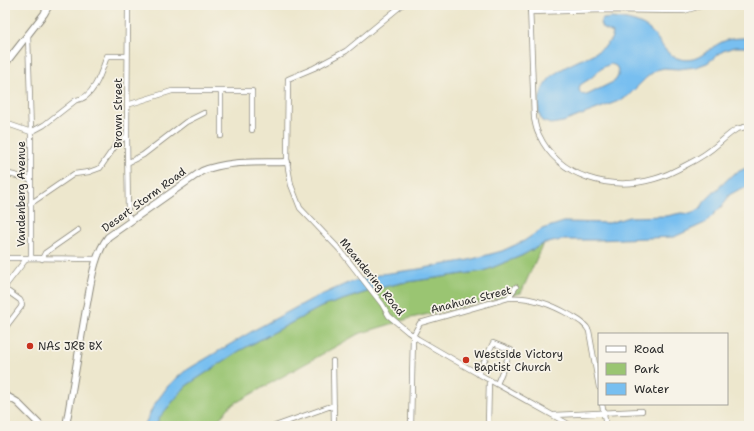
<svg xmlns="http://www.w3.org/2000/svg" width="754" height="431" viewBox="0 0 754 431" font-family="'Shantell Sans',sans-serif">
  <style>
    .green { fill: #9ac572; stroke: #62784e }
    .water { fill: #78bff0; stroke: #52758e; fill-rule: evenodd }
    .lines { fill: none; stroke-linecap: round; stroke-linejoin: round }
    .street-casing { stroke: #8c897c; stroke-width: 6 }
    .secondary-casing { stroke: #8c897c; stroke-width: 8 }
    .street { stroke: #fff; stroke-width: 4.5 }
    .secondary { stroke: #fff; stroke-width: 6 }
    .poi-dot { fill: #c8321e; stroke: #f7f3e8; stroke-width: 1.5 }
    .labels { text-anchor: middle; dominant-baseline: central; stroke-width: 3.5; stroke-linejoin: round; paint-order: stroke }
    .street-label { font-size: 11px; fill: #2b2b2b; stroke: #f7f3e8 }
    .poi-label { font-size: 11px; fill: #2b2b2b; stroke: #f7f3e8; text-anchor: start }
  </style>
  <rect width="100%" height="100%" fill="#f7f3e8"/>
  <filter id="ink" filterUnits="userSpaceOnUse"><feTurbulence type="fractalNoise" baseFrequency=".025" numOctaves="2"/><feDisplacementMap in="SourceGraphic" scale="8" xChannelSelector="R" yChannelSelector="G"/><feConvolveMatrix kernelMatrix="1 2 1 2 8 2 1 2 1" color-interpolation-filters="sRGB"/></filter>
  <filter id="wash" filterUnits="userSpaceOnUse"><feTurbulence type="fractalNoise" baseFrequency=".012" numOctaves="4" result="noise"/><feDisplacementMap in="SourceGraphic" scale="16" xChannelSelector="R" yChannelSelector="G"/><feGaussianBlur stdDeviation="0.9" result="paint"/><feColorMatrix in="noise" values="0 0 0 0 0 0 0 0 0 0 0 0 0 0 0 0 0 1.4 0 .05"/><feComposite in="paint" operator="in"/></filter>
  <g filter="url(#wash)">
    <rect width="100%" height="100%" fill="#ede7cd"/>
    <path class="green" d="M543 244 521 293 411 318 358 334 230 406 223 415 211 426H156L159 418 186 386 239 351 321 307 376 289 401 283 484 271 521 256Z"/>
    <path class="water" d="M611 18C626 19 643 22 653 33 661 42 665 54 677 58 698 65 705 50 722 42 730 38 740 38 749 38V47H734L723 51 707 63 696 67 678 69 664 68 656 70 646 78 628 96 616 102 563 122 551 124 542 121C538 113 538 107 540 97 548 58 609 61 613 33L602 28 600 23 603 19ZM611 64 616 66 618 70V76L615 81 587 95 581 94 579 90 580 85 591 78 603 67Z
      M746 168H749V187L740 189 729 195 725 203 705 223 674 237 596 240H561L543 244 521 256 484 271 401 283 376 289 321 307 239 351 186 386 159 418 156 426H144L154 405 168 386 185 371 256 329 312 299 348 283 382 274 419 269 469 260 502 251 524 241 542 229 564 222 609 223 629 217 667 216 681 213 690 214 700 209 705 201 733 174Z"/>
  </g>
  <g filter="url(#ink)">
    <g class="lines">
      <defs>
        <path id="street" d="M128 5 127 136 128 215 131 220
          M402 5 346 51 314 68 288 79 287 162 291 185 300 208 340 250 382 304 389 316 408 332 418 339 468 368 572 426
          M530 5 534 118C535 123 536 130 539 135 559 178 611 191 654 179 666 176 677 170 688 164 698 159 709 152 718 144 724 139 730 133 737 129 741 128 745 127 749 126
          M530 12 605 10 684 11 704 5
          M28 35 31 132V258
          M127 105 172 91H252V130
          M5 123 31 132 44 125 76 100C94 99 102 70 107 56H127
          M221 136V91
          M127 163 143 155 186 122 204 113
          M5 173 30 179
          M30 204 74 174 89 172 100 168 118 142 127 136
          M5 258H27
          M42 259 45 253 78 230
          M508 298 516 287
          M5 328 21 307 22 304 20 300 6 290V285L27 258 96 259
          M333 361 334 426
          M478 374 493 343 511 350 497 384
          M602 404 606 426
          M554 415 642 411
          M275 426 334 405
          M411 426 413 336 420 323 508 298C530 296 551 304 570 315 578 320 585 323 589 331L599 387
          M488 426 489 380"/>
        <path id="secondary" d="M5 64 44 14 49 5
          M5 395 17 402 41 426
          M66 426C73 387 79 348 86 309 91 284 93 257 108 237L202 171C229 160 259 163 287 162"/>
      </defs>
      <use href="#street" class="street-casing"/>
      <use href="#secondary" class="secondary-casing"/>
      <use href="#street" class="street"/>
      <use href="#secondary" class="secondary"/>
    </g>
  </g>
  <g class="poi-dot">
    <circle cx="30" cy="346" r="4"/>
    <circle cx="466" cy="360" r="4"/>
  </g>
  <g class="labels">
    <g class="street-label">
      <text transform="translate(118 113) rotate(-90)">Brown Street</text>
      <text transform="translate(21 194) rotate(-90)">Vandenberg Avenue</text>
      <text transform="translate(144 200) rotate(-36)">Desert Storm Road</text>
      <text transform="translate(372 277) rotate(51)">Meandering Road</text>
      <text transform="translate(471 300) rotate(-14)">Anahuac Street</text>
    </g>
    <g class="poi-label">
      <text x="38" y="346">NAS JRB BX</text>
      <text x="474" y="354">Westside Victory<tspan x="474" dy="13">Baptist Church</tspan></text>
    </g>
  </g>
  <rect width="754" height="431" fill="none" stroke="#f7f3e8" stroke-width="20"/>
  <rect x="598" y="333" width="130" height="72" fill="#f7f3e8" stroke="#a5a39c"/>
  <rect x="606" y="346" width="20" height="6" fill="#ffffff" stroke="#a5a39c"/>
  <text x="634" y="353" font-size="12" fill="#2b2b2b">Road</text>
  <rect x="606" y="363" width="20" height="12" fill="#9ac572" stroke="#a5a39c"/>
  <text x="634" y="373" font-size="12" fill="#2b2b2b">Park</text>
  <rect x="606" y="383" width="20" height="12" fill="#78bff0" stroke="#a5a39c"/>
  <text x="634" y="393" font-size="12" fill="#2b2b2b">Water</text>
</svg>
